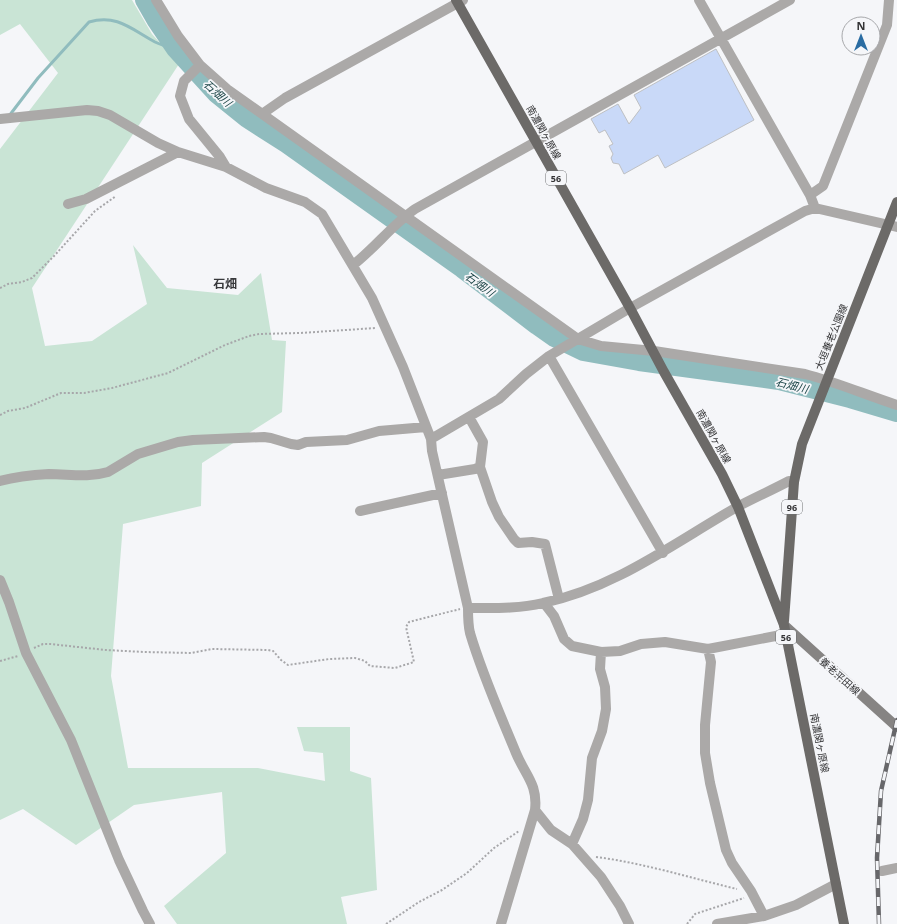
<svg xmlns="http://www.w3.org/2000/svg" width="897" height="924" viewBox="0 0 897 924" font-family="'Open Sans','Noto Sans JP',sans-serif">
  <style>
    .green { fill: #c9e4d5 }
    .lines { fill: none; stroke-linecap: round; stroke-linejoin: round }
    .stream { stroke: #90bcbe; stroke-width: 3 }
    .river { stroke: #90bcbe; stroke-width: 18 }
    .building { fill: #c9d9f8; stroke: #bec0c3 }
    .path { stroke: #a7a7aa; stroke-width: 2; stroke-dasharray: 2 2; stroke-linecap: butt }
    .street { stroke: #aba9a8; stroke-width: 10 }
    .secondary { stroke: #868483; stroke-width: 10 }
    .primary { stroke: #6c6a68; stroke-width: 10 }
    .rail-casing { stroke: #67676a; stroke-width: 4.5 }
    .rail { stroke: #f5f6f9; stroke-width: 3; stroke-dasharray: 9; stroke-linecap: butt }
    .labels { text-anchor: middle; dominant-baseline: central; stroke-width: 3.5; stroke-linejoin: round; paint-order: stroke }
    .shield { fill: #f5f6f9; stroke: #6d6e70; stroke-width: 1 }
    .shield-label { font-size: 9px; font-weight: bold; fill: #333335 }
    .street-label { font-size: 10px; fill: #333335; stroke: #f5f6f9 }
    .water-label { font-size: 11px; font-style: italic; fill: #153f41; stroke: #f5f6f9 }
    .quarter-label { font-size: 12px; font-weight: bold; fill: #38393c; stroke: #f5f6f9 }
  </style>
  <rect width="100%" height="100%" fill="#f5f6f9"/>
  <path class="green" d="M0 0H132L152 34 179 64 32 288 45 346 92 341 147 304 133 245 167 288 238 295 261 273 272 340 286 341 282 412 202 463 201 506 123 524 111 676 128 768H258L325 781 323 753 304 751 297 727H350V771L371 778 377 890 341 897 347 924H177L164 906 226 853 222 792 134 805 76 845 23 809 0 820V149L58 73 20 24 0 35Z"/>
  <g class="lines">
    <path class="stream" d="M9 116 38 78 89 22C117 14 131 29 155 42 161 45 168 47 175 49"/>
    <path class="river" d="M144 0 156 21 175 49 216 94 247 119 286 144 462 269 537 326 554 338 583 352 639 362 779 381 850 399 897 413"/>
  </g>
  <path class="building" d="M716 49 754 120 665 168 658 155 624 174 619 164 613 163 611 158 613 154 609 146 613 144 605 130 599 133 591 119 618 104 629 124 641 108 634 95Z"/>
  <g class="lines">
    <path class="path" d="M0 288 8 284 22 282 32 278 54 256 95 211 116 196
      M0 415 8 411 25 408 61 393H84L112 388 168 373 225 345 249 336 259 334 300 333 376 328
      M34 648 43 644H50L106 650 144 652 191 653 212 649 268 650 273 651 281 660 288 665 329 659 355 658 365 661 370 666 395 668 414 662 406 627 409 622 460 609
      M0 661 18 656
      M596 857C644 863 690 878 737 889
      M386 924 419 902 442 890 467 873 494 848 519 831
      M687 924 695 914 744 898"/>
    <path class="street" d="M156 0 178 36 200 65 227 89 578 339 601 346 654 351 805 374C836 382 866 395 897 405
      M699 0 810 195 815 208
      M200 65 184 81 180 96 189 119 220 157 226 167
      M262 114 285 98 463 0
      M0 119 87 110 98 111 110 115 158 143 178 152 226 167 266 188 305 202 322 214 372 298 403 367 431 439 432 451 468 608C468 616 468 625 470 633 482 674 500 714 516 753 525 775 538 784 535 810L501 924
      M810 195 823 186 887 25 889 0
      M68 204 86 199 178 152
      M353 265C375 248 392 225 415 209L790 0
      M549 356 663 553
      M469 417 483 442 480 467 492 502 499 517 514 539 518 543 532 542 545 544 559 599
      M431 439 499 399 526 374 549 356 630 308 805 211 815 208 897 227
      M438 475 475 469 480 467
      M0 481C15 477 33 475 49 474 69 474 88 478 108 472L138 454 178 442 193 440 264 437 271 438 291 444 298 445 306 442 347 440 379 431 426 427
      M360 511 442 493
      M0 580 9 602 26 653 71 740 119 860 143 911 150 924
      M544 603 554 616 564 639 572 646 601 652 620 651 641 644 665 642 708 649 786 634
      M468 608C493 608 518 609 543 603 615 588 674 543 737 507 754 498 772 490 789 481L794 482
      M708 649 711 662 705 725V753L710 783 726 850 732 863 751 891 764 916
      M535 810 551 830 572 844 601 877 620 906 629 924
      M572 844 583 819 588 800 592 758 602 731 606 709 605 687 600 669 601 652
      M882 871 897 868
      M717 924 764 916 796 905 836 884"/>
    <path class="secondary" d="M784 625 897 727"/>
    <path class="primary" d="M456 0 630 308 664 372 722 474 738 507 784 625 844 924
      M784 621 794 482 802 444 897 202"/>
    <defs>
      <path id="rail" d="M879 924 877 858 881 791 897 720"/>
    </defs>
    <use href="#rail" class="rail-casing"/>
    <use href="#rail" class="rail"/>
  </g>
  <g class="labels">
    <g class="shield">
      <rect x="546" y="171" width="20" height="14" rx="3"/>
      <rect x="782" y="500" width="20" height="14" rx="3"/>
      <rect x="776" y="630" width="20" height="14" rx="3"/>
    </g>
    <g class="shield-label">
      <text x="556" y="178">56</text>
      <text x="792" y="507">96</text>
      <text x="786" y="637">56</text>
    </g>
    <g class="street-label">
      <text transform="translate(544 132) rotate(61)">南濃関ヶ原線</text>
      <text transform="translate(831 337) rotate(-68)">大垣養老公園線</text>
      <text transform="translate(714 436) rotate(61)">南濃関ヶ原線</text>
      <text transform="translate(840 676) rotate(42)">養老平田線</text>
      <text transform="translate(820 743) rotate(79)">南濃関ヶ原線</text>
    </g>
    <g class="water-label">
      <text transform="translate(218 93) rotate(42)">石畑川</text>
      <text transform="translate(480 284) rotate(36)">石畑川</text>
      <text transform="translate(792 385) rotate(14)">石畑川</text>
    </g>
    <g class="quarter-label">
      <text x="225" y="283">石畑</text>
    </g>
  </g>
  <g transform="translate(861 36)"><circle r="19" fill="#f5f6f9" stroke="#a7a8ab"/>
  <path d="M0-3L7 15L0 10L-7 15Z" fill="#2a6ca2"/>
  <text y="-6" font-size="11" font-weight="bold" text-anchor="middle" fill="#333335">N</text>
  </g>
</svg>
